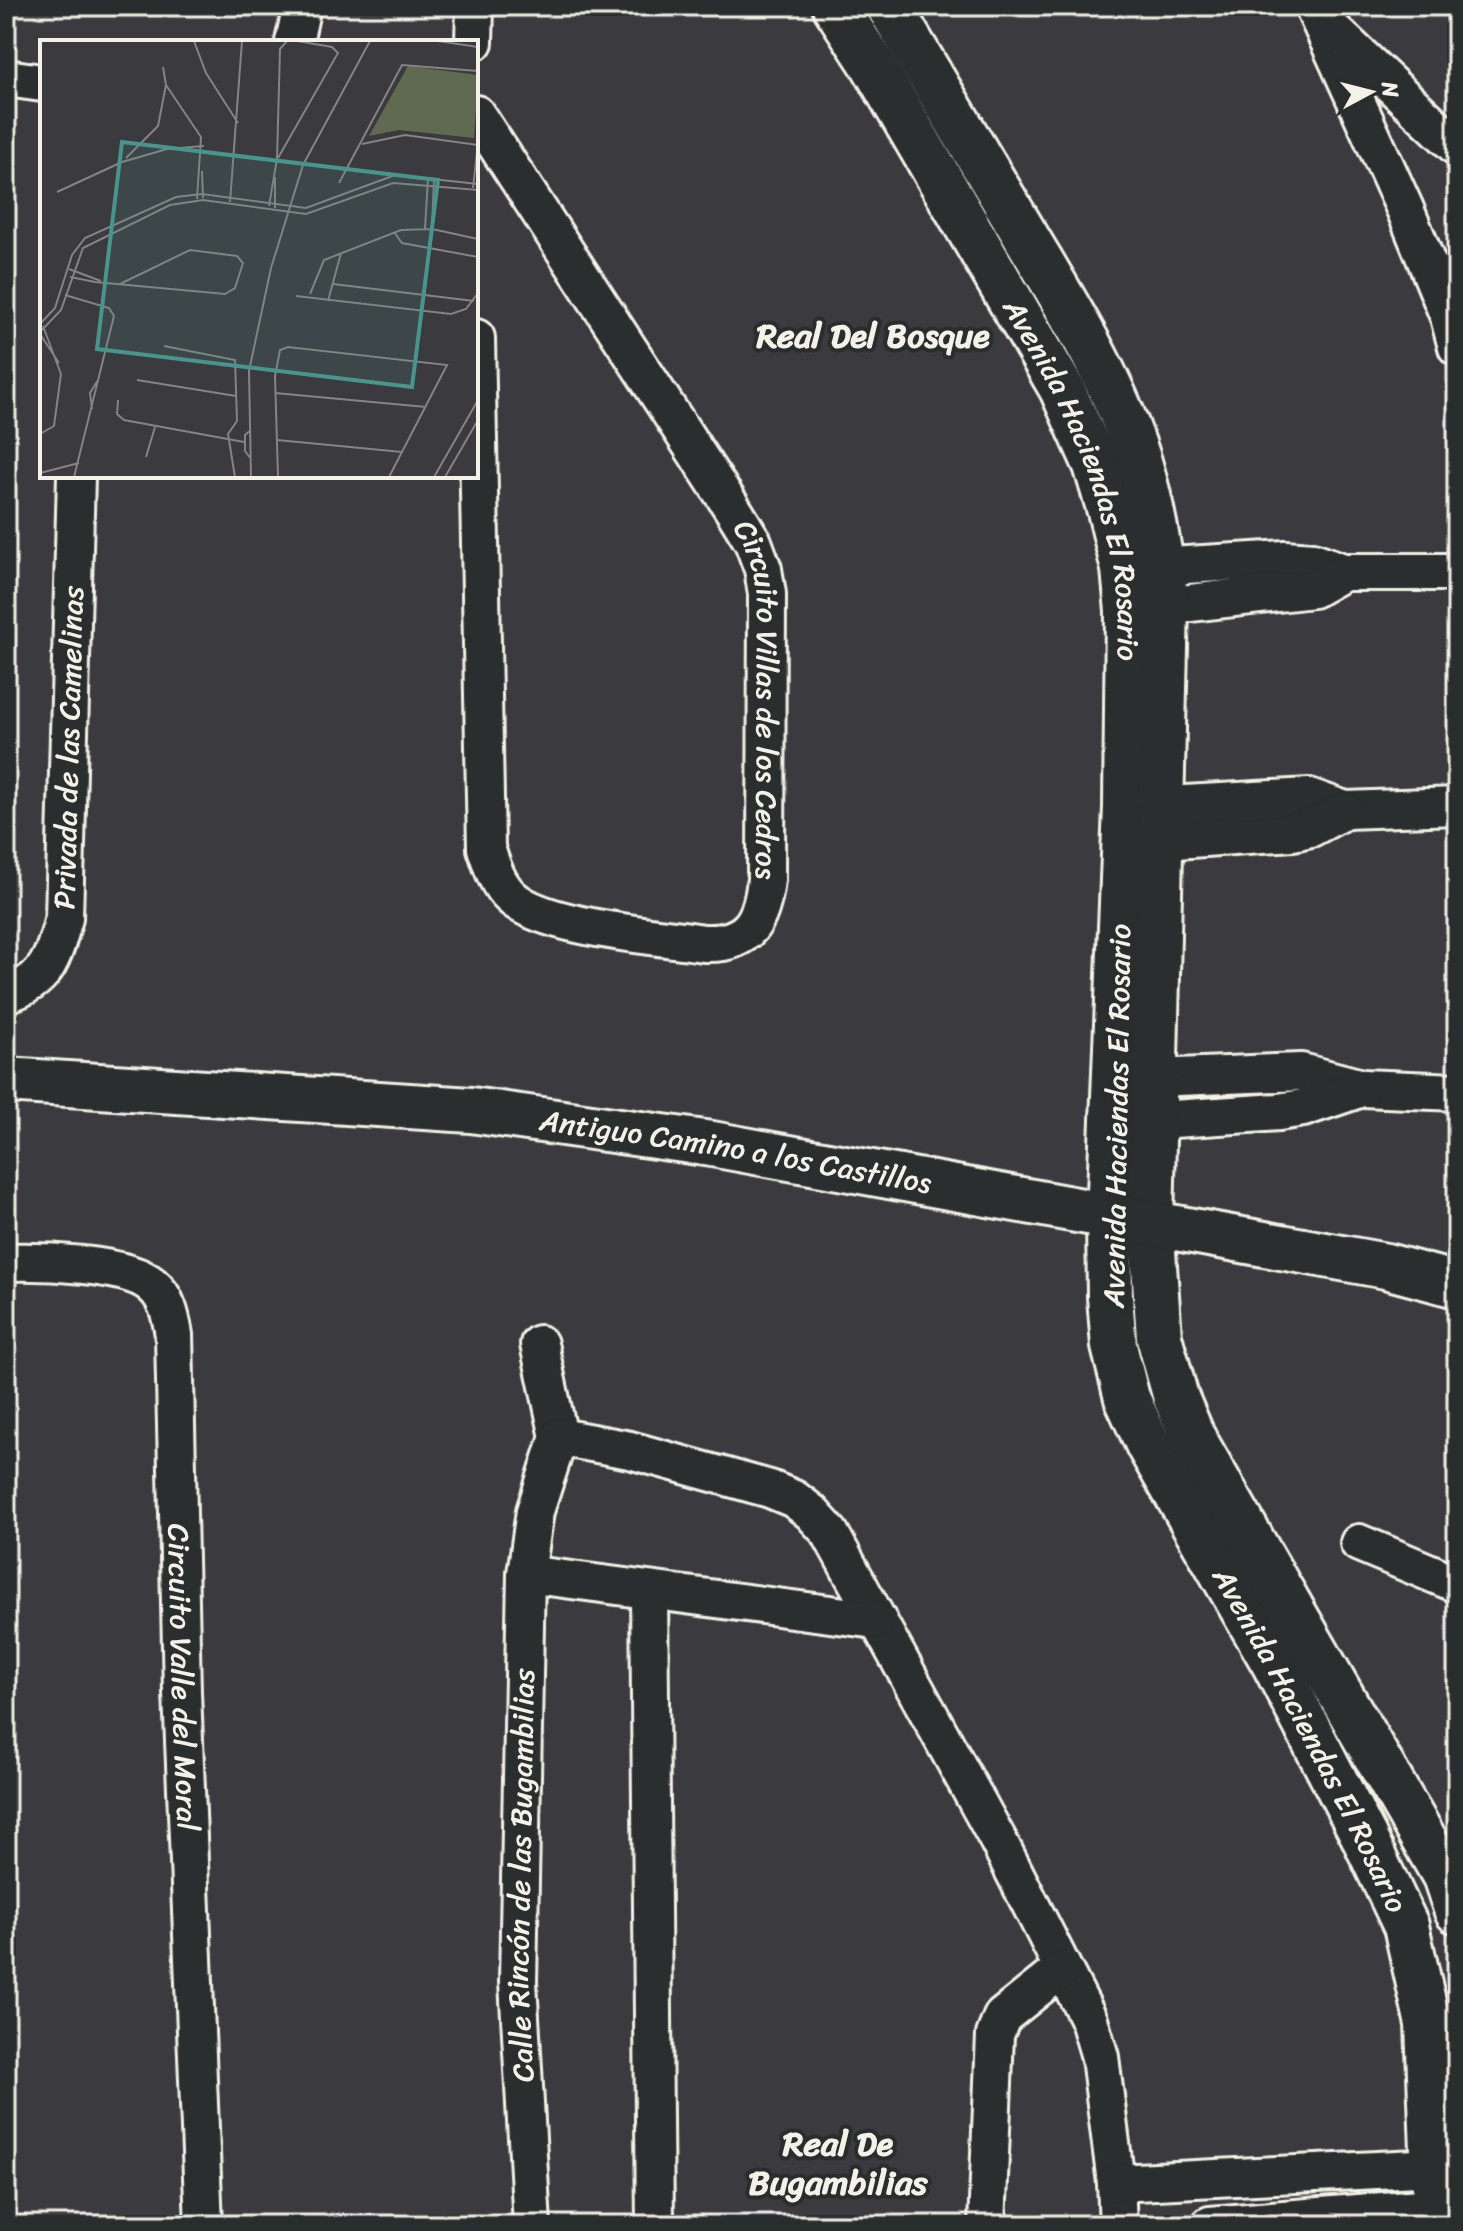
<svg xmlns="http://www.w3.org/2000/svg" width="1463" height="2231" viewBox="0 0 1463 2231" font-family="Sriracha,sans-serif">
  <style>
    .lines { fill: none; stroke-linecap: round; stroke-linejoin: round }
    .street-casing { stroke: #f4f1e8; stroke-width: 42 }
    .secondary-casing { stroke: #f4f1e8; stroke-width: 50 }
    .street { stroke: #2a2d2e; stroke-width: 36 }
    .secondary { stroke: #2a2d2e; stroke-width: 44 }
    .labels { text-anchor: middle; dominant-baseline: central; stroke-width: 8; stroke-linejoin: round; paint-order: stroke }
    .street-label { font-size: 30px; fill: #f4f1e8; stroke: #2a2d2e }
    .quarter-label { font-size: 34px; font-weight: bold; fill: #f4f1e8; stroke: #2a2d2e }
    .inset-road { fill: none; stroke: #858383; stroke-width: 2 }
    .view { fill: #48958c; fill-opacity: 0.15; stroke: #48958c; stroke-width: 4 }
    .inset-edge { fill: none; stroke: #f4f1e8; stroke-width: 4 }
  </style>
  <rect width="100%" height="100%" fill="#3b3a3f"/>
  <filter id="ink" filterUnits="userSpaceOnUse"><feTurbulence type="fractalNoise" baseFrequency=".0125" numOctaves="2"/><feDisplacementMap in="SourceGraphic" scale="16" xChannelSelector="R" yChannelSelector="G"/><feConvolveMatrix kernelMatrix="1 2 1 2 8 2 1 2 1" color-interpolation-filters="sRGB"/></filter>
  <g filter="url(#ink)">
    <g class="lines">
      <defs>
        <g id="street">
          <path d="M1313 6 1405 209 1449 317 1457 347"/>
          <path d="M1333 30 1457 147"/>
          <path d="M294 42 302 6"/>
          <path d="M474 42 475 6"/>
          <path d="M6 78 42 83"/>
          <path id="s1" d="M476 114 736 514 753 542 763 569 767 594 766 879C762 920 749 945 704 943 658 936 544 928 511 897 497 884 492 866 486 848L476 338"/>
          <path d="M1137 568 1285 559 1313 561 1343 572H1457"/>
          <path d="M1138 609 1313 589 1343 572"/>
          <path d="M1133 807 1309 797 1345 810 1457 806"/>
          <path d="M1132 843 1293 832 1311 828 1345 810"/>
          <path id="s2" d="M6 994C48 981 53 957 64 918L76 476"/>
          <path d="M1129 1079 1301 1072 1362 1088 1457 1092"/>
          <path d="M1128 1122 1279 1112 1303 1108 1362 1088"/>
          <path id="s3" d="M6 1262C40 1261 127 1263 152 1285 167 1297 171 1317 174 1335L182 1692 204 2225"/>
          <path d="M539 1344 559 1437"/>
          <path d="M559 1437 630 1450 770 1489 794 1499 811 1512 830 1533 998 1840 1089 2020 1100 2057 1116 2183 1118 2225"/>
          <path d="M1359 1543 1457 1584"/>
          <path d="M526 1574 876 1620"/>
          <path d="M649 1592 655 2225"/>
          <path d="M1116 2183 1457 2166"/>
          <path id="s4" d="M532 2225 518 1982 526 1574 535 1511 559 1437"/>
          <path d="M987 2225 995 2035 1002 2017 1062 1969"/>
          <path d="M1210 2225 1457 2205"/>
        </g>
        <g id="secondary">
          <path id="s5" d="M835 6 874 66 1062 389 1096 465 1110 511 1124 569 1128 611 1126 807 1109 1217 1110 1297 1114 1346 1127 1398 1149 1446 1274 1663 1363 1835 1406 1926 1428 2024 1436 2225"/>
          <path d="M889 6C935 84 982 162 1028 240 1070 311 1115 383 1139 462 1153 509 1161 557 1166 605L1151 1223 1159 1337 1176 1398 1193 1438 1445 1876 1457 1911"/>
          <path id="s6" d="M6 1080 471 1110 712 1144 1386 1266 1457 1285"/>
        </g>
      </defs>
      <use href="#street" class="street-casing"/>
      <use href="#secondary" class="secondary-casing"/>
      <use href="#street" class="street"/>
      <use href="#secondary" class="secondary"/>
    </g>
  </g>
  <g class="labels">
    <g class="street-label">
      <text stroke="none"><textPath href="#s5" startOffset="536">Avenida Haciendas El Rosario</textPath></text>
      <text stroke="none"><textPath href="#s1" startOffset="668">Circuito Villas de los Cedros</textPath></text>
      <text stroke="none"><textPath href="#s2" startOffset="272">Privada de las Camelinas</textPath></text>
      <text transform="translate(1117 1116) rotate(-89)">Avenida Haciendas El Rosario</text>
      <text stroke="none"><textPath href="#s6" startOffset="734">Antiguo Camino a los Castillos</textPath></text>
      <text stroke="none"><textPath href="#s3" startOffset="548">Circuito Valle del Moral</textPath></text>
      <text stroke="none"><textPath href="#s5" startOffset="1856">Avenida Haciendas El Rosario</textPath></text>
      <text stroke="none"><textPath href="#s4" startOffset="350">Calle Rincón de las Bugambilias</textPath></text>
    </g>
    <g class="quarter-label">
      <text x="873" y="336">Real Del Bosque</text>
      <text x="838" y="2144">Real De<tspan x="838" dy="39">Bugambilias</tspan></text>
    </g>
  </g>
  <g transform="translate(40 40)">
    <rect width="438" height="438" fill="#3b3a3f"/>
    <path d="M368 26 438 35 434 98 359 90 329 96Z" fill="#606a50"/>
    <path class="inset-road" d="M154 1 166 33 198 83M398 1 438 7M126 45 161 97 157 159M322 104 365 95 438 105M86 118 118 86 126 45 123 27M238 118 298 13 292 7 257 1M162 131 163 158M235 137V168M299 143 362 25 438 31M433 148 438 102M17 152 82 122 127 109 164 106M190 162 202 1M229 166 237 119 240 9 247 1M385 189 388 138M392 189 394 139M354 192 362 203 438 217M29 229 61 241M30 237 55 242 185 254 195 248 203 223 197 216 150 210 80 244M293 244 434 261M270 254 284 220 361 190 392 189 438 199M25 255 69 268 74 276 34 437M256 256 411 274 426 269 438 253M288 261 301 213M0 284 15 268 32 215 45 198 136 157 162 154 266 168 355 135 438 144M0 292 21 270 43 208 130 165 163 160 266 174 353 143 438 150M0 294 19 323M124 306 195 320 197 381 188 394 195 437M97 340 196 356M235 353 386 367M78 360 77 374 84 380 204 402M52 369 50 353 58 340M211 390 205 395V411L211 419M0 394 14 386 21 334 3 286M237 400 362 412M106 417 115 387M0 433 39 423M211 437 209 331 231 228 263 125 330 1M238 437 235 336 240 310 248 307 407 325 349 437M394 437 438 360M405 437 438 380"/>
    <path class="view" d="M82 102 398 140 372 347 57 309Z"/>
    <rect width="438" height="438" class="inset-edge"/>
  </g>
  <rect width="1463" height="2231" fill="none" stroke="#2a2d2e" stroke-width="32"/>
  <rect x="16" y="16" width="1431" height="2199" fill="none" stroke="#f4f1e8" stroke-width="3" filter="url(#ink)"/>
  <g transform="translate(1371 92) rotate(83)" stroke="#2a2d2e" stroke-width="6" paint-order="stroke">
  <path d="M0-6L14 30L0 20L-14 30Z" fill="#f4f1e8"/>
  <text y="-12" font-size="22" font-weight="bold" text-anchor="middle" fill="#f4f1e8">N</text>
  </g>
</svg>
